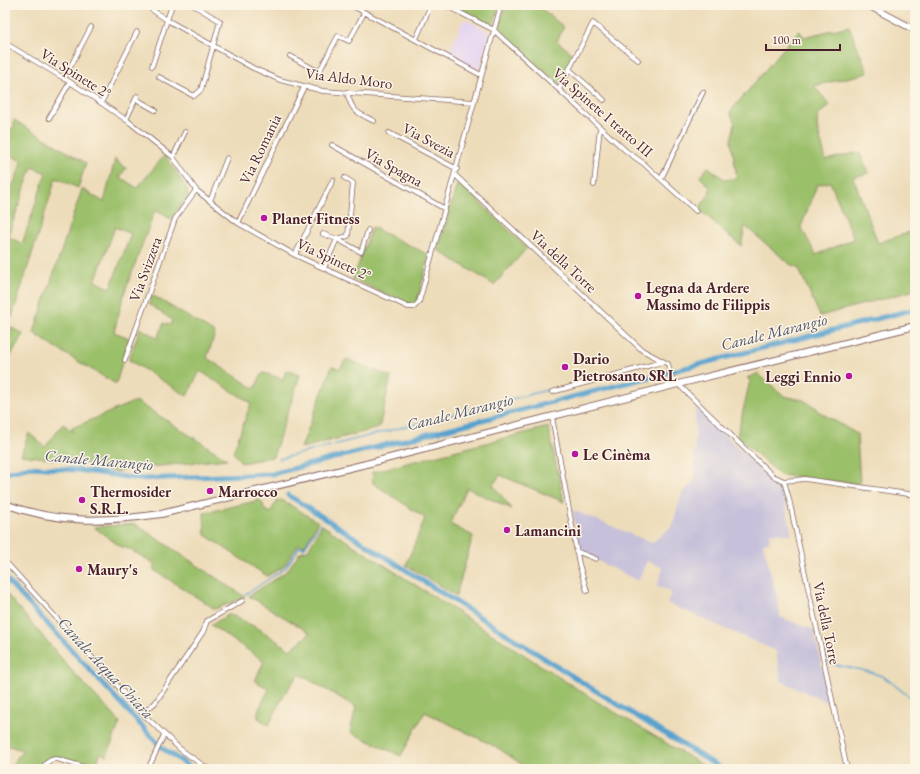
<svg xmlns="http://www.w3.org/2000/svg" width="920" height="774" viewBox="0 0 920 774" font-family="'EB Garamond',serif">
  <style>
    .built { fill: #e4d3f2 }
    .industrial { fill: #c6c0da }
    .green { fill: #9bc06b; stroke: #72704b; fill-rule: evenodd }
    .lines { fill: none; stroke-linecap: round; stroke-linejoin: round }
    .stream { stroke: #56a1ce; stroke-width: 1.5 }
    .canal { stroke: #56a1ce; stroke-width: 5 }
    .street-casing { stroke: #83615d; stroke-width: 5.5 }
    .secondary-casing { stroke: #83615d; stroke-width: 8 }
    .street { stroke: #fff; stroke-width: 4 }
    .secondary { stroke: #fff; stroke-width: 6 }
    .poi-dot { fill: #b5179e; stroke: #fcf5e5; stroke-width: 1.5 }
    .labels { text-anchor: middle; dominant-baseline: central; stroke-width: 3; stroke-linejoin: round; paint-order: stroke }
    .street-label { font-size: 15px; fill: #4a1f2b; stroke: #fcf5e5 }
    .poi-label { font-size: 15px; font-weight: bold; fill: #4a1f2b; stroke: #fcf5e5; text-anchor: start }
    .water-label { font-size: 16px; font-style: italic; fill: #4f536c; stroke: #fcf5e5 }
  </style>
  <rect width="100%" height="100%" fill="#fcf5e5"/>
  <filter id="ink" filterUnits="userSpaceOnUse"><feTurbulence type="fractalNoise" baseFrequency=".025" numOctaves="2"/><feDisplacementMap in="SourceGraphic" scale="8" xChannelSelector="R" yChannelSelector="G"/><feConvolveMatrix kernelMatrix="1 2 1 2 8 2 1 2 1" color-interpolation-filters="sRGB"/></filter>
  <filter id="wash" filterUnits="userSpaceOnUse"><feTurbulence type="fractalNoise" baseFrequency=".012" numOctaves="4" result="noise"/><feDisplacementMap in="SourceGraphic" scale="16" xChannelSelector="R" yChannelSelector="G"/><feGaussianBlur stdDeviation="0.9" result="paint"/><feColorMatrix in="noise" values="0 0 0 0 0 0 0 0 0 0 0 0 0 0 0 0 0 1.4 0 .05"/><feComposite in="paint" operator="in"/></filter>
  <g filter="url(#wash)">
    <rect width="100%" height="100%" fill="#eddcb9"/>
    <path class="built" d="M464 19 490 32 479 71 448 54Z"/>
    <path class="industrial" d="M695 407 782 490 792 535 770 533 769 542 763 543 778 602 780 612V617L814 630 829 703 781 681 776 651 667 603 671 594 670 591 657 586 663 568 647 561 638 581 596 560 579 550 573 510 652 543 672 526 682 493 695 480Z"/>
    <path class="green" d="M462 5H494L499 7 493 26 460 9Z
      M506 5H537L564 27 557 41 574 55 559 85 498 31Z
      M849 26 868 73 814 86 830 105 818 115 817 127 826 160 859 152 869 173 853 177 878 243 915 230V290L820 316 798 267 791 265 745 226 741 246 699 209 709 194 710 187 700 177 708 167 725 180 737 178 731 141 735 123 730 112 799 30 804 37ZM830 182 854 239 816 255 801 227 817 185Z
      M14 120 86 163 78 188 56 178 12 317 5 313V200L7 201 22 162 5 151V130L14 128ZM32 167 46 173 22 244 8 236Z
      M165 155 187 189 188 197 171 219 155 210 124 294 114 332 129 338 116 384 54 347 34 333 35 329 82 189 104 202 115 159 126 168 120 177 137 188ZM115 227 131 234 110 288 95 281Z
      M457 184H461L527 248 494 285 438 250Z
      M372 227 429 255 417 302 409 305 353 279Z
      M152 295 215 333 207 358 255 389 261 375 264 373 283 379 286 370 300 375 273 457 242 463 233 452 251 403 200 371 187 396 129 360 140 328 157 338 164 323 170 325 172 320 149 304Z
      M5 324 23 334 5 366Z
      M346 359 391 377 379 428 301 448 332 366 340 369Z
      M759 373 760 377 770 383 777 391 784 396 803 400 817 408 818 411 857 434 860 484 780 475 737 436 750 381 747 378Z
      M136 401 227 459 122 470 117 472 78 462 21 455 29 433 45 447 63 424 73 432 72 428Z
      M548 427 564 502 500 475 493 485 512 509 467 488 450 524 473 536 456 596 406 565 425 518 373 483 372 472Z
      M260 500 263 504 264 509 270 513 277 501 282 500 318 522 304 546 299 544 283 567 267 576 205 535 204 513Z
      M135 524 245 597 215 609 154 570V563L125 547H121L94 527Z
      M322 525 593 699 709 769H528L498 748 425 712 401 756 350 732 356 707 299 674 283 696 269 725 258 718V711L269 689 255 681 264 661 211 625 230 614 261 630 290 650 310 633 249 596 287 571 300 552 308 550Z
      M5 592 73 672 120 722 107 756 100 753 96 768 54 756 48 758 39 769H9L23 750 5 745Z"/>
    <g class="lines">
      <path class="stream" d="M279 459 547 390
        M323 520 324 518
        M245 595 285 568 300 546 304 548 320 524
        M825 652 827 661 831 664 871 672 884 677 915 701"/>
      <path class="canal" d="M5 473 30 467 77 470 139 479 272 474 915 309
        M288 495 596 691 722 769
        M5 578 162 748 193 769"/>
    </g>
  </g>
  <g filter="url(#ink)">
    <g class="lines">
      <defs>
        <path id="street" d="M145 5 167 20 253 68 280 80 323 91 474 102
          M351 5 481 75
          M445 5 494 30 499 35 626 151 643 163 696 211
          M416 39 431 5
          M5 43 70 82 128 121 173 157 196 190 238 223 295 255 408 307H414L419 302C447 203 474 104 501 5
          M290 56 319 72 338 36 349 41 364 13
          M152 66 172 5
          M570 70 604 100
          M159 77 194 96 201 90 220 21 193 5
          M64 79 91 27
          M559 89 593 23 638 60
          M347 92C352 112 356 112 374 121
          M136 99 155 110
          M101 103 137 32
          M49 118 70 82
          M126 120 137 96
          M389 133 457 169
          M332 145 445 209
          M173 157 185 132
          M455 175 642 350 668 364 671 377 678 384 773 476 784 481 789 499 847 769
          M661 179 703 92
          M594 185 600 127
          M210 201 227 158
          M238 223 304 87
          M323 234 337 239 348 236 353 183 345 178
          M295 255 333 180
          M324 268 337 239 361 252 368 230
          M125 360 175 219 196 190
          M552 392 662 362
          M552 417 579 564 587 591
          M784 481 805 479 915 495
          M576 551 596 559
          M5 561 142 713 180 749 208 769
          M142 713 155 703 203 632 207 621 242 601
          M41 769C46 763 49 759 57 759L91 769
          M148 769 164 735"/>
        <path id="secondary" d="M868 5 915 30
          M5 504C58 524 106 522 161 514L366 464 678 384 915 326"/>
      </defs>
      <use href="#street" class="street-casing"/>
      <use href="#secondary" class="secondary-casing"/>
      <use href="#street" class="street"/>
      <use href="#secondary" class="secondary"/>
    </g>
  </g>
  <g class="poi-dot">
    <circle cx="264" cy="218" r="4"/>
    <circle cx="638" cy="296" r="4"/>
    <circle cx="565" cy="367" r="4"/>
    <circle cx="849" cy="376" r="4"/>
    <circle cx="575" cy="454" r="4"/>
    <circle cx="210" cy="491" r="4"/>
    <circle cx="82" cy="500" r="4"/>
    <circle cx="507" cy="530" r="4"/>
    <circle cx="79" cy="569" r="4"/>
  </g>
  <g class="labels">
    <g class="street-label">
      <text transform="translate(76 73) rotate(32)">Via Spinete 2°</text>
      <text transform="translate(349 78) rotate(7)">Via Aldo Moro</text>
      <text transform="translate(603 112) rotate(41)">Via Spinete I tratto III</text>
      <text transform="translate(429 140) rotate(28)">Via Svezia</text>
      <text transform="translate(260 149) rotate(-64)">Via Romania</text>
      <text transform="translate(394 167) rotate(29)">Via Spagna</text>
      <text transform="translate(334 259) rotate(25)">Via Spinete 2°</text>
      <text transform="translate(564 261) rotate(43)">Via della Torre</text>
      <text transform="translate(145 269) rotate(-70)">Via Svizzera</text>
      <text transform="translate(827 623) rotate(78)">Via della Torre</text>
    </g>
    <g class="poi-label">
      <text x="272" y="218">Planet Fitness</text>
      <text x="646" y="287">Legna da Ardere<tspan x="646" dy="17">Massimo de Filippis</tspan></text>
      <text x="573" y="358">Dario<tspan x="573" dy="17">Pietrosanto SRL</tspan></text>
      <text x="841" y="376" text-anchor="end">Leggi Ennio</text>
      <text x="583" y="454">Le Cinèma</text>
      <text x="90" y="491">Thermosider<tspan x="90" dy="17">S.R.L.</tspan></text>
      <text x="218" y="491">Marrocco</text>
      <text x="515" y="530">Lamancini</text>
      <text x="87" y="569">Maury's</text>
    </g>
    <g class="water-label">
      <text transform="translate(774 332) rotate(-14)">Canale Marangio</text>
      <text transform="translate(460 412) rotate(-14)">Canale Marangio</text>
      <text transform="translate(99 460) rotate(5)">Canale Marangio</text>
      <text transform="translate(106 668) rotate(47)">Canale Acqua Chiara</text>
    </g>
  </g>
  <rect width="920" height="774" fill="none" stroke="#fcf5e5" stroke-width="20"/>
  <path d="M766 44v6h74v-6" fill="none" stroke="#4a1f2b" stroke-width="2"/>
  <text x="772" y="44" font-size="12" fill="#4a1f2b" stroke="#fcf5e5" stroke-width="3" paint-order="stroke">100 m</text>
</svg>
